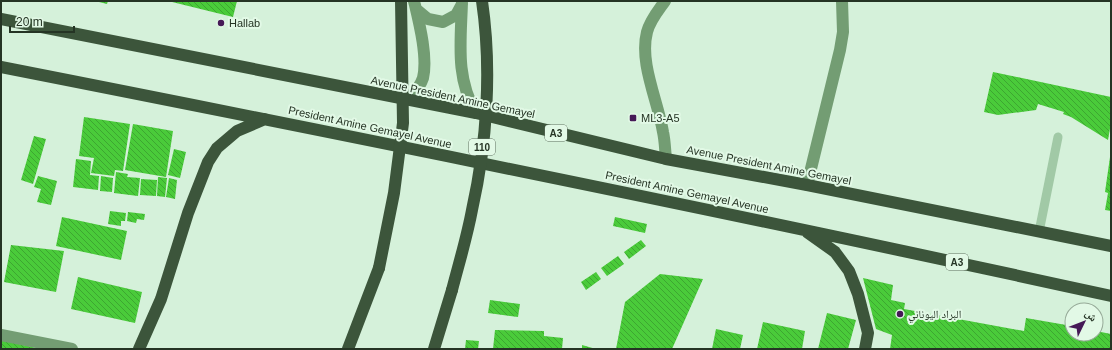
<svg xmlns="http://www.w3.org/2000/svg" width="1112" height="350" viewBox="0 0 1112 350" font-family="Helvetica,'Noto Naskh Arabic',sans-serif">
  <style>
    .building { fill: url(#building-back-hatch) }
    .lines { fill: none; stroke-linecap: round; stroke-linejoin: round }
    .lane { stroke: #a1c9a6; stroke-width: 9 }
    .secondary { stroke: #739d73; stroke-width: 12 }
    .highway { stroke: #3c553b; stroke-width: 12 }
    .highway-bridge { stroke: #3c553b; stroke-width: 12 }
    .poi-dot { fill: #451956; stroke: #e2f9e6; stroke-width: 1.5 }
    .labels { text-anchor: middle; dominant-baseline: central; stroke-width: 4; stroke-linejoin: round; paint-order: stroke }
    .shield { fill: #e2f9e6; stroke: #5e6f5e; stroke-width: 1 }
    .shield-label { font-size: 10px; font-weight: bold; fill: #253424 }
    .poi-label { font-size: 11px; fill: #253424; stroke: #e2f9e6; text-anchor: start }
    .street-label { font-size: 11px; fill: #253424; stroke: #e2f9e6 }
  </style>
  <defs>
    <pattern id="building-back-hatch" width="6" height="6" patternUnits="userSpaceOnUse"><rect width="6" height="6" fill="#4acb3a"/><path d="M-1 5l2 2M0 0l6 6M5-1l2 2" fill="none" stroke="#3da631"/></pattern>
  </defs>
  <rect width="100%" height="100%" fill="#d5f1da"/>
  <path class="building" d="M95 1H108L107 4Z
    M168 1H237L233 17Z
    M993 72 1111 97V123L1108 140 1071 117 1063 114 1064 112 1038 104 1036 110 998 115 984 112Z
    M84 117 130 124 123 171 115 170 114 176 91 173 94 158 79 156Z
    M133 124 173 131 166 177 125 170Z
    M34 136 46 139 33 184 21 180Z
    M174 149 186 152 180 178 168 175Z
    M1110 157H1111V211L1105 210 1108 193 1105 192Z
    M76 159 91 161 90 175 99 176 98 190 73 187Z
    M116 172 128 174 127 177 140 178 138 196 114 193Z
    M38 176 57 181 51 205 37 202 41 189 34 187Z
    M101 176 113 178 112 192 100 191Z
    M158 177 167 178 165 197 157 196Z
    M169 178 177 180 175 199 166 197Z
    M141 179 157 180 156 196 140 195Z
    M110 211 126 213 125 221H121V226L108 224Z
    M128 212 145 214 144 220 137 219 136 223 127 221Z
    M62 217 127 231 121 260 56 246Z
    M615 217 647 224 645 233 613 226Z
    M641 240 646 246 629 259 624 252Z
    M11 245 64 251 56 292 4 282Z
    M618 256 624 264 607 276 601 268Z
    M596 272 601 279 586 290 581 282Z
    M660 274 703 279 672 349H616L625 302Z
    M78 277 142 292 135 323 71 309Z
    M863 278 893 285 891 300 905 303 904 309 1024 331 1026 318 1072 326V334H1096V331L1111 334V349H890L892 335 876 329Z
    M490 300 520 304 518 317 488 313Z
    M827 313 856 320 848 349H818Z
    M763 322 805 331 802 349H757Z
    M716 329 743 335 740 349H712Z
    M495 330 544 331V336L563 338 562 349H493Z
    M1 340 41 349H1Z
    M466 340 479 341 478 349H465Z
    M582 345 596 349H582Z"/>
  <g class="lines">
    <path class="lane" d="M1039 232 1058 137"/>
    <path class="secondary" d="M462 1C461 41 455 77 476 113
      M665 1C658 11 650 20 647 32 639 63 658 101 663 132 665 141 665 150 666 159
      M416 9 428 19 443 22 456 15 462 4
      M409 100C415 93 420 87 423 78 428 57 419 22 414 1
      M807 185 840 50 843 32 842 1
      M1 335 72 349"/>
    <path class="highway" d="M1 19 476 113 666 159 807 185 1111 246
      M1 67C372 140 742 215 1111 296
      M807 232 835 252 849 271 858 294 868 333 865 349
      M139 349 161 299 188 213 208 162 217 148 237 131 265 119
      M348 349 379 268
      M434 349 452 290"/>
    <path class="highway-bridge" d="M379 268 394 193 403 123 401 1
      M452 290C459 263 467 237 472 210 487 143 492 69 482 1"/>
  </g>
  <g class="poi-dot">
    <circle cx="221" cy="23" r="4"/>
    <rect x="629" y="114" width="8" height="8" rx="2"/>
    <circle cx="900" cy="314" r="4"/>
  </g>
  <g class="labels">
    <g class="shield">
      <rect x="545" y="125" width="22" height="16" rx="3"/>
      <rect x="469" y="139" width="26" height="16" rx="3"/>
      <rect x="946" y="254" width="22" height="16" rx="3"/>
    </g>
    <g class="shield-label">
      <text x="556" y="133">A3</text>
      <text x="482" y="147">110</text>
      <text x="957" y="262">A3</text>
    </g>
    <g class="poi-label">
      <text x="229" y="23">Hallab</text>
      <text x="641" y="118">ML3-A5</text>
      <text x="908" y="314">البراد اليوناني</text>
    </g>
    <g class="street-label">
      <text transform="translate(453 97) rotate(12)">Avenue President Amine Gemayel</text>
      <text transform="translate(370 127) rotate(12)">President Amine Gemayel Avenue</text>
      <text transform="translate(769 165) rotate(11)">Avenue President Amine Gemayel</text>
      <text transform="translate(687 192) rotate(12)">President Amine Gemayel Avenue</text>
    </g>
  </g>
  <rect width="1112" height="350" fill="none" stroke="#253424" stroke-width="4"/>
  <g transform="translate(1084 322) rotate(47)"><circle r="19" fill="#e2f9e6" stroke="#96aa98"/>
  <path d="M0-3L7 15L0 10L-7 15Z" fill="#451956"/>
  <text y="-6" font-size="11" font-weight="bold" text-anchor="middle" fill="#253424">ش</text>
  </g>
  <path d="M10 26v6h64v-6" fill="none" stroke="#253424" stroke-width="2"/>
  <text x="16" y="26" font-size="12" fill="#253424" stroke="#e2f9e6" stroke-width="3" paint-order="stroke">20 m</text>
</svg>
